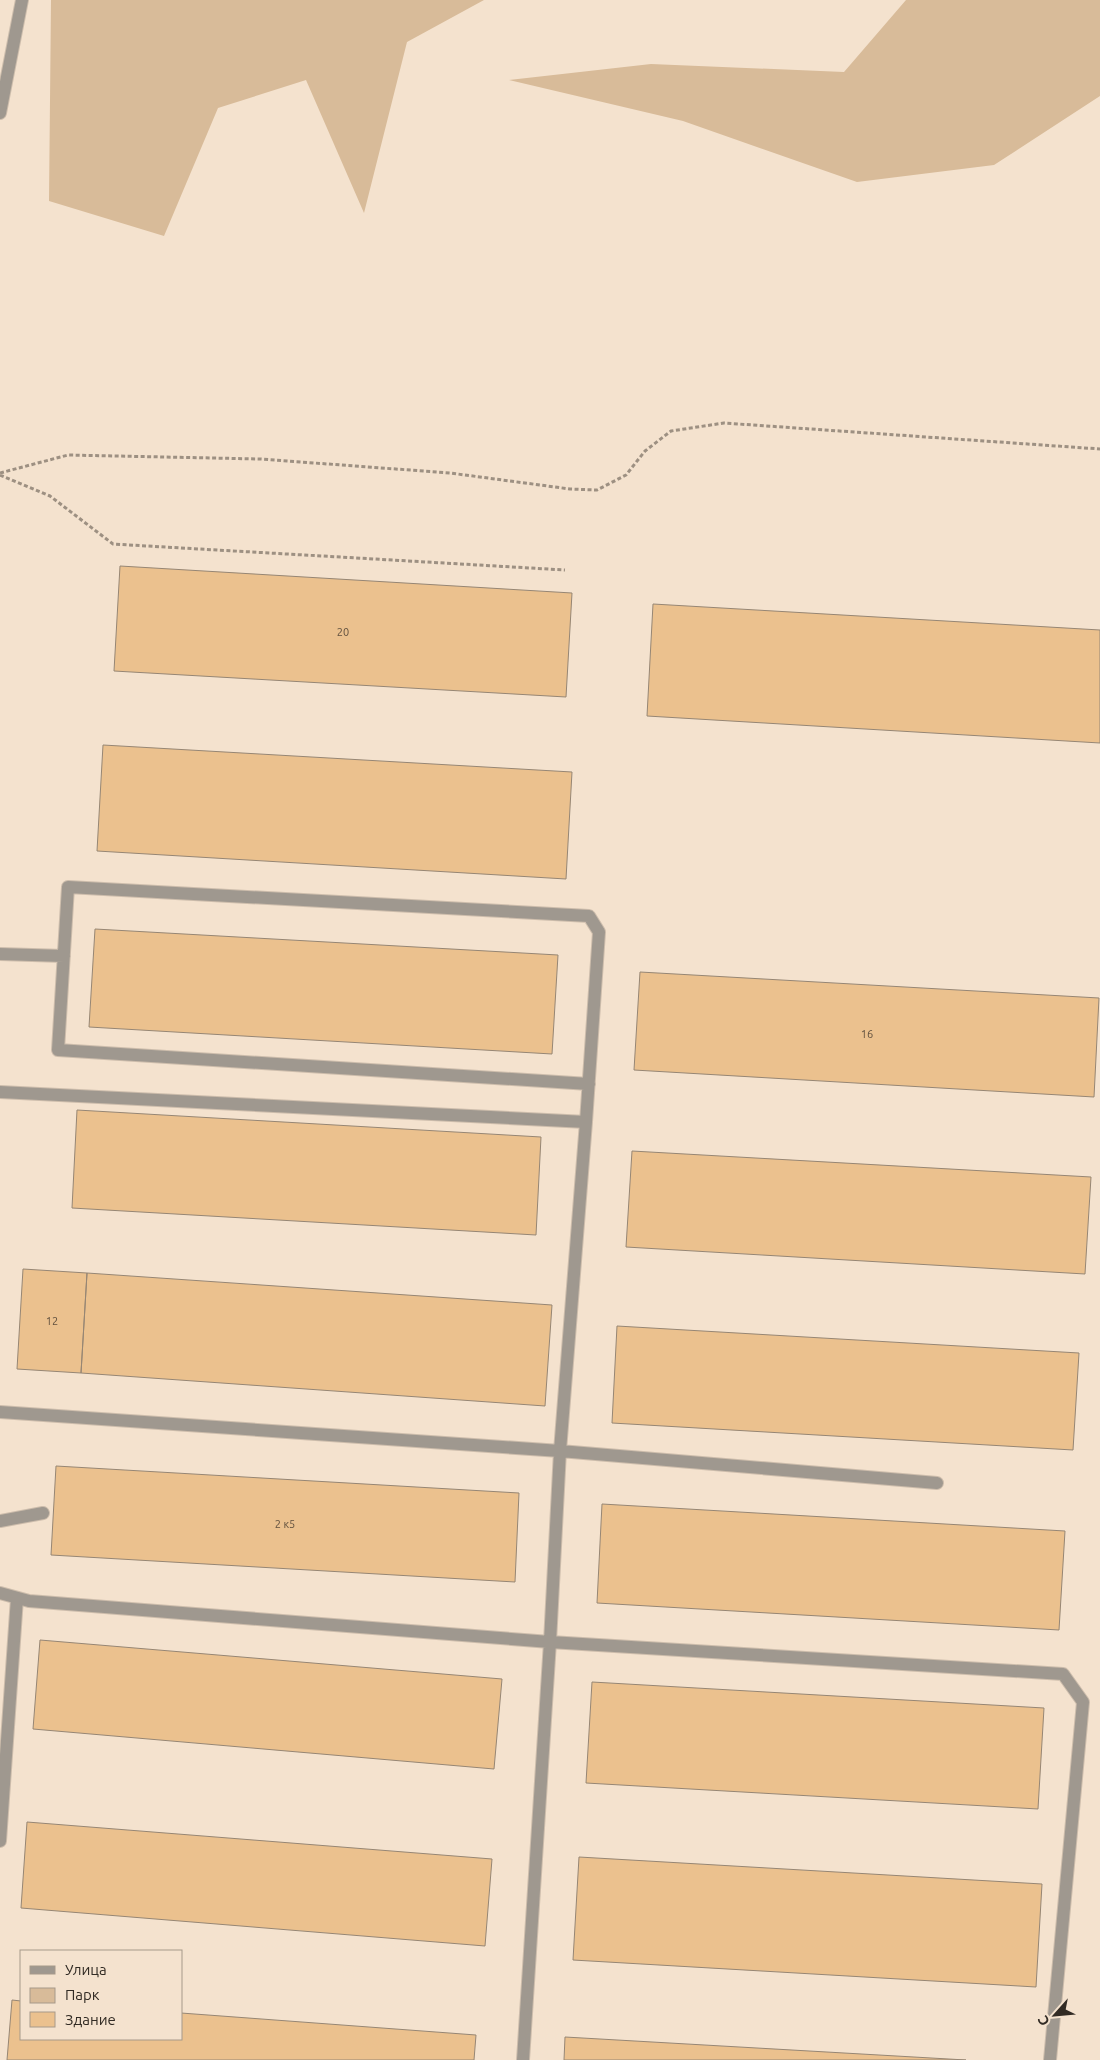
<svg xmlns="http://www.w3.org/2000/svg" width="1100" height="2060" font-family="Ubuntu,sans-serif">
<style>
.green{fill:#d8bb99}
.building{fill:#ebc18e;stroke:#968674}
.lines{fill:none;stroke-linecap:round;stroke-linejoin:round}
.lane-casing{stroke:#cdbdac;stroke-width:14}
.street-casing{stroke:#cdbdac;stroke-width:14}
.path{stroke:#9d9082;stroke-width:3;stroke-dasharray:4 2.5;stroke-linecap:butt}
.lane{stroke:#9f988f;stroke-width:12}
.street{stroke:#9f988f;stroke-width:12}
.labels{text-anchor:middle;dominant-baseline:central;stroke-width:5;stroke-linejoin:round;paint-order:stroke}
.number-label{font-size:11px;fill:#60503e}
</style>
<rect width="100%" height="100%" fill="#f4e2ce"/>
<!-- green -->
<path class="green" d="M51,0H484L407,42L364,213L306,80L218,108L164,236L49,201Z
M906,0H1100V96L994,165L857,182L683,121L509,80L651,64L844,72Z"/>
<!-- building -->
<path class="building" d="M120,566L572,593L566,697L114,671Z
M653,604L1100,630V743L647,716Z
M103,745L572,772L566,879L97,851Z
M95,929L558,955L552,1054L89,1027Z
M640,972L1099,998L1094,1097L634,1070Z
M77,1110L541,1137L536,1235L72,1208Z
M632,1151L1091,1177L1085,1274L626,1247Z
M23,1269L87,1273L81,1373L17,1369Z
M87,1273L552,1305L545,1406L81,1373Z
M617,1326L1079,1353L1073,1450L612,1423Z
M56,1466L519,1493L515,1582L51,1555Z
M602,1504L1065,1531L1059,1630L597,1603Z
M40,1640L502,1679L494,1769L33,1729Z
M592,1682L1044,1708L1038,1809L586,1783Z
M27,1822L492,1859L485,1946L21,1908Z
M579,1857L1042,1884L1036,1987L573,1960Z
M12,2000L21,2001V2039H181V2013L476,2035L474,2060H7Z
M565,2037L966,2060H564Z"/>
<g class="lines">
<!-- lane casing -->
<g class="lane-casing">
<path id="lane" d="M0,954L64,956
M0,1092L586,1122
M0,1412L560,1451L937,1483
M0,1521L43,1513
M0,1593L29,1601L550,1642L1063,1674L1083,1702L1050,2060
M0,1841L17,1598
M523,2060L550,1642L560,1451L586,1122L599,932L589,916L68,887L58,1050L589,1084"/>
</g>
<!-- street casing -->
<g class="street-casing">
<path id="street" d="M0,113L22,0"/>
</g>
<!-- path -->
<path class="path" d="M0,473L68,455L260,459L450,473L570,489L597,490L626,475L645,451L671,431L724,423L1100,449
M0,475L50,496L113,544L565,570"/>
<!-- lane -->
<use href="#lane" class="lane"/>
<!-- street -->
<use href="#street" class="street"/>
</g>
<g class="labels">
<!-- number labels -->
<g class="number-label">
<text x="343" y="632">20</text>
<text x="867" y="1034">16</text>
<text x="52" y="1321">12</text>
<text x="285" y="1524">2 к5</text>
</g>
</g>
<!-- legend -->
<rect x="20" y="1950" width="162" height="90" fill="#f4e2ce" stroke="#a6998a"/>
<rect x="30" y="1966" width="25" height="8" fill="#9f988f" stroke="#a6998a"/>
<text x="65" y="1975" font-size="15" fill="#322b24">Улица</text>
<rect x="30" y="1988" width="25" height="15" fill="#d8bb99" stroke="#a6998a"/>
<text x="65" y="2000" font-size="15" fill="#322b24">Парк</text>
<rect x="30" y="2012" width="25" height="15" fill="#ebc18e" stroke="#a6998a"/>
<text x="65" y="2025" font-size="15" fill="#322b24">Здание</text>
<!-- north arrow -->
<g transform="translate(1055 2015) rotate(243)" stroke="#f4e2ce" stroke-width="4" paint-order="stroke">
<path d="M0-4L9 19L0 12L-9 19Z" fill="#322b24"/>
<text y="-8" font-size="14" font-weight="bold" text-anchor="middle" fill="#322b24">С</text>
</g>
</svg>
